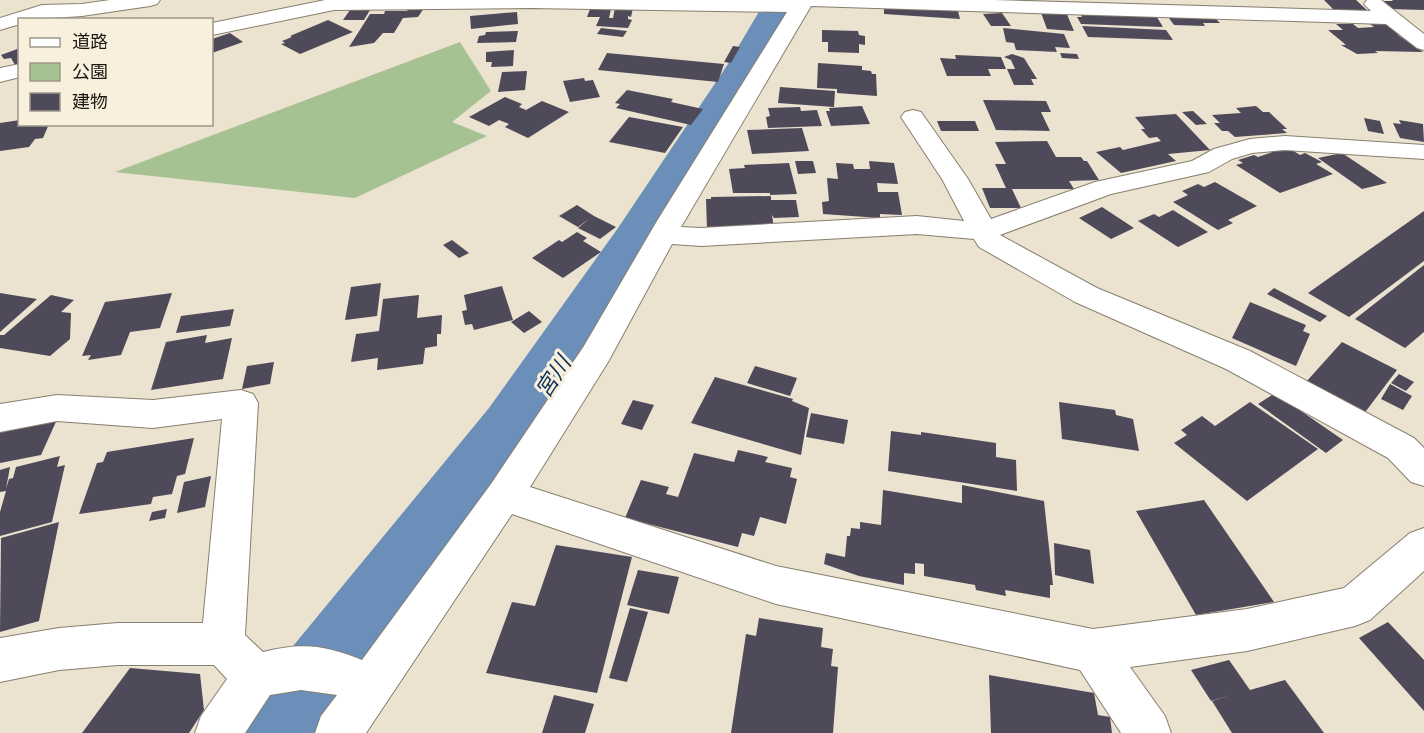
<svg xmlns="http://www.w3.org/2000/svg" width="1424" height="733" font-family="Barlow,'Noto Sans JP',sans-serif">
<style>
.green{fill:#a7c292}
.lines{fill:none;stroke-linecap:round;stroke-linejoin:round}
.river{fill:#6c8fba;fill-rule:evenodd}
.building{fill:#4f4a59}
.minor-casing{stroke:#877f6f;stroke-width:2}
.minor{fill:#fff;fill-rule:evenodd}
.labels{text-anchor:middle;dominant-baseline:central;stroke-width:6;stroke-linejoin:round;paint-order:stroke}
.water-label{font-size:22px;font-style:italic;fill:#0c315b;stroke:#f8efdd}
</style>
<rect width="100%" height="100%" fill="#ebe2d0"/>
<!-- green -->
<path class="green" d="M460,42L491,91L452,122L487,136L355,198L115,172Z"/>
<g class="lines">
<!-- river -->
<path class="river" d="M766,0H808L776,64L545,452L351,733H237L252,696L489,408L618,228L728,64Z"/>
</g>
<!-- building -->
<path class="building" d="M1324,0H1356L1369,12L1335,11Z
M1392,0H1424V10L1389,9L1380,1H1393Z
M884,7L958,11L960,19L884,14Z
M409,8H424L418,17L403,18L394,33H383L374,43L349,47L370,14H384L385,11H407Z
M615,8H633L631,17L628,16V19L632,20L628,28L596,26L600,17H587L590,9H611L609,18H613Z
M350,10H370L364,20H343Z
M1040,10L1066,12L1074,31L1047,29Z
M1079,11L1155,14L1163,27L1081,24L1077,17H1082Z
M517,12L518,24L471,29L470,16Z
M1002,13L1011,26H991L983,14Z
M1166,14L1213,16L1220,23H1203L1205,26L1174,25Z
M328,20L353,32L300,54L281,44L285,43L282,41L292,37L290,36Z
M1336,24H1353L1358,28L1374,27L1370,24H1388L1402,35H1398L1423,52L1375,51L1378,53L1357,54L1341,45H1346L1328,30H1343Z
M1082,26L1166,30L1173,40L1088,37Z
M601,28L627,31L623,37L597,34Z
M1003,28L1064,34L1070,48L1055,47L1057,52L1016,50L1014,43L1006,42Z
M822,30L858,31L859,35L865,36V45L859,44V53L828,52V42H822Z
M518,31L516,42L477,43L479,36L485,35L486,32Z
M230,33L243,42L212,53V39Z
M733,46L740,47L731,63L724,62Z
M20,48V64L15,65L11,58L4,59L1,55Z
M514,50L513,66L491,67L492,62H486V52Z
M607,53L724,64L718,82L598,70Z
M1060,53L1077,54L1079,59L1062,58Z
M1012,54L1024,58L1037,79H1031L1034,85H1014L1007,69H1015L1011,60L1004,57Z
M955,55L1001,57L1006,69H988L991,76H947L940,58L956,59Z
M818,63L862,66V70L871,71L872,74H876L877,96L837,93V89L817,88Z
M527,71L525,90L498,92L502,72Z
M584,78L585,81L593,80L600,97L570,102L563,81Z
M780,87L835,91L834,107L778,103Z
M627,90L673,99L671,102L703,109L691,125L616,108L620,104L615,103Z
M505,97L522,104L519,107L526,110L542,101L569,112L528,138L505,127L509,124L499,120L489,126L469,117Z
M983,100L1046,101L1051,112H1041L1050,131L996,130Z
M862,106L870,124L831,126L826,111H830L829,108Z
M1256,106L1263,112H1269L1287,129H1282L1287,133L1235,137L1228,131H1222L1214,123H1220L1212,115L1241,113L1236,108Z
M800,107L801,111L817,110L822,126L768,128L766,117L770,116L768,108Z
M1193,111L1207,124L1196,125L1182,112Z
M1176,114L1210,150L1168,154L1176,161L1121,173L1096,152L1120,147L1123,150L1161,141L1157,137L1149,138L1141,129H1145L1135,117Z
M629,117L683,127L665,153L609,142Z
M1364,118L1380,121L1384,134L1368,131Z
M20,120V124H49L43,138L35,139L29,147L0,151V123Z
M1399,120L1423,124L1424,142L1400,138L1393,123L1401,124Z
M937,121H975L979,131H941Z
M802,128L809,151L752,154L747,130Z
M1047,141L1056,157H1081L1084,161H1087L1099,180L1069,181L1074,189H1012L1021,208H990L982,188H1006L995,164H1006L995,142Z
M1287,147L1300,155L1305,153L1322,162L1316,164L1333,174L1280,193L1236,165L1243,163L1238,160L1254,155L1258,157Z
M1342,153L1387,183L1362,189L1318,158Z
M795,161H813L816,173L798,174Z
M869,161L894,163L898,184L877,183L878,192H898L902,215L880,214V218L823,214L822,202L829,201L827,178L838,179L836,163L853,164L854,169H870Z
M789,163L797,194L770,195V193H733L729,169L745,168L744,165Z
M1215,182L1257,206L1228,220L1233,223L1218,230L1173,202L1188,195L1182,191L1198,184L1204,187Z
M771,196V200H796L799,217L774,218L772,215L774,228L707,229L706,199H711V197Z
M577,205L594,216L616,227L600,239L578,228L590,218L578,227L559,216Z
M1102,207L1134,228L1111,239L1079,218Z
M1173,210L1208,232L1178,247L1138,221L1154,214L1159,217Z
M1424,211V261L1349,317L1308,293Z
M577,232L587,238L583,241L601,252L563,278L532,258L559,240L562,242Z
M452,240L469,253L459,258L443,245Z
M1424,265V332L1405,348L1355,319Z
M381,283L377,316L345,320L351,287Z
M502,286L513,320L474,330L472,324L465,325L462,311L467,310L464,295Z
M1274,288L1327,316L1320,322L1267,294Z
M0,293L37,299L0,332Z
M172,293L160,328L130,332L121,355L88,360L91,355L82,356L105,302Z
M51,295L74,300L61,312L71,313L70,339L50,356L0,348V335H4Z
M419,295L417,318L442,315L441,334H437V346L425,348L423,364L377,370L378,358L351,362L356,334L379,331L383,299Z
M1250,302L1306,325L1303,331L1310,334L1296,366L1232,338Z
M234,309L230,326L176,333L181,316Z
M529,311L542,322L524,333L511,322Z
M207,335L205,343L232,338L223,379L151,390L166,342Z
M1342,342L1397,370L1363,415L1306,382Z
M274,362L270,384L242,389L247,366Z
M755,366L797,378L790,396L747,383Z
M1399,374L1414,382L1406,391L1391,383Z
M715,377L793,399L792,401L809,408L801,455L691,423Z
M1390,384L1412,396L1403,410L1381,399Z
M1275,393L1343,440L1326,453L1258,404Z
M633,400L654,405L642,430L621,424Z
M1059,402L1115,410L1116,415L1133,419L1139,451L1062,439Z
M1250,402L1318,449L1247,501L1174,443L1187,435L1181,430L1202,416L1215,426Z
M811,413L848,420L844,444L806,437Z
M59,415L41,455L0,463V425Z
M891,431L921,435V432L996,443V457L1016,460L1017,491L888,471Z
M194,438L185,474L177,476L172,494L153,497L151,504L79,514L97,463L103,462L107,452Z
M738,450L768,457L765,462L792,468L790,477L797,479L786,524L760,517L754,536L742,533L738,547L625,518L641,480L669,487L666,494L678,497L694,453L734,462Z
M60,456L57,467L65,465L52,522L0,536V512L6,491L0,492V470L10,467L6,489L9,479L13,478L16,467Z
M211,476L205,507L177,513L184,482Z
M962,485L1044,501L1053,585H1050V598L1005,590L1006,596L976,590L975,585L924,576V564L915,563V574L904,573V585L859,576L824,564L826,553L845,557L847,536H850L851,528L860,529V522L881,525L883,490L962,503Z
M1204,500L1274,602L1196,615L1136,511Z
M167,509L165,518L149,521L152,512Z
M59,522L39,621L0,632L1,538Z
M1054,543L1090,550L1094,584L1055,575Z
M556,545L632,557L597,693L486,673L512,602L535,606Z
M638,570L679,577L669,614L627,605Z
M630,608L648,612L627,682L609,678Z
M759,618L823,628L821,647L833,649L831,666L838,667L833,733H731L746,634L756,636Z
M1388,622L1424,660V711L1359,638Z
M1229,660L1250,690L1285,680L1324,733H1232L1212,701L1230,695L1211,701L1191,670Z
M130,668L200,674L204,710L189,733H82Z
M989,675L1094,693L1098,715L1110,717L1112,733H991Z
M554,695L594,704L585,733H542Z"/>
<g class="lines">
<!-- minor casing -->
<g class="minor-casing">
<path id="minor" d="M110,0H160L157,4L150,6L82,16L20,20V24L0,30V18L42,5L82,4Z
M325,0H994L1371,11L1364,4L1367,0H1381L1424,34V50L1417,48L1386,24L811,6L681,227L701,228L917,216L964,221L942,179L901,117L905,112L913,110L921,112L968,179L991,219L1095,182L1192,161L1214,149L1250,139L1285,136L1424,145V159L1285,150L1252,153L1232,159L1209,172L1111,194L1000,235L1097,288L1250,351L1414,438L1424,448V486L1411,482L1388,458L1226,369L1075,302L979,247L974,239L917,234L701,246L672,244L608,362L530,487L776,566L1093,629L1247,609L1344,588L1410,533L1424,528V571L1370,620L1355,626L1247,651L1130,667L1165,716L1171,733H1121L1080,670L776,604L512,514L366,733H315L321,716L337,695L301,690L270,695L245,733H195L201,716L227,679L214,665H118L59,670L0,682V638L59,628L118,623H203L222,419L153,428L57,421L0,432V404L57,395L153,400L241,390L253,394L258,403L245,635L263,652C302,642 325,645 362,660L491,484L584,346L657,221L787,12L531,8L334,10L212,35V23Z
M20,64V77L0,82V68Z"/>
</g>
<!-- minor -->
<use href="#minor" class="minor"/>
</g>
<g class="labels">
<!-- water labels -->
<g class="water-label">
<text transform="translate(552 376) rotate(-57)">宮川</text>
</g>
</g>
<!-- legend -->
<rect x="18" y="18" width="195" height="108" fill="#f8efdd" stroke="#9f988b" stroke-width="1.5"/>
<rect x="30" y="38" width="30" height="9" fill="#ffffff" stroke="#9f988b" stroke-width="1.5"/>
<text x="72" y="48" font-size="18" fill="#1a1610">道路</text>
<rect x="30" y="63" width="30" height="18" fill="#a7c292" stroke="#9f988b" stroke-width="1.5"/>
<text x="72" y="78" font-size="18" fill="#1a1610">公園</text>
<rect x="30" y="93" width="30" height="18" fill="#4f4a59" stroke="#9f988b" stroke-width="1.5"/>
<text x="72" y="108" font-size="18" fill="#1a1610">建物</text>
</svg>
